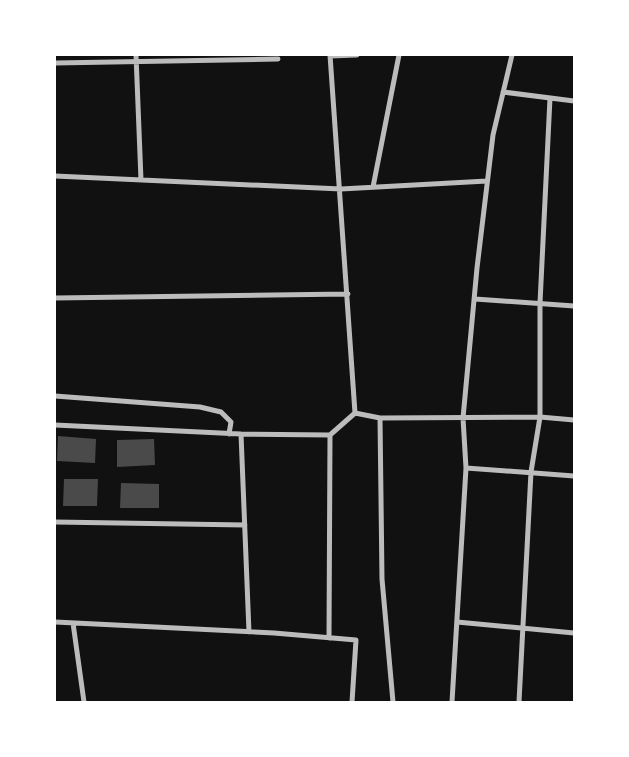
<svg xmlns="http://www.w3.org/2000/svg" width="629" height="757" font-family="'Sofia Sans Condensed',sans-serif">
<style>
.building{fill:#4a4a4a}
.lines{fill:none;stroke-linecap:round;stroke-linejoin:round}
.minor{stroke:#bcbcbc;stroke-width:5}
</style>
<rect width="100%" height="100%" fill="#111"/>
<!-- building -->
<path class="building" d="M58,436L96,439L95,463L57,461Z
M154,439L155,465L117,467V440Z
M64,479H98L97,506H63Z
M121,483L159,484V508H120Z"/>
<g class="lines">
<!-- minor -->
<path class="minor" d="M136,55L141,180
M330,55L355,413L380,418L540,417L574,420
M330,56L357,55
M55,63L278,59
M503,92L574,101
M55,176L341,189L487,181
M373,187L399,55
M55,298L348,294
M475,299L574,306
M55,396L200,407L221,412L231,422L229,434
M380,418L382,579L393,702
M55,425L241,434L330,435L355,413
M241,434L249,632
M466,468L574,476
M55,522L245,525
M55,622L274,633L356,640L352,702
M457,622L574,633
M73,623L84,702
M329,638L330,435
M452,702L466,468L463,418L477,268L493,135L512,55
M519,702L531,472L540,417V303L550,98"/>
</g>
<!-- border -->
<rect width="629" height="757" fill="none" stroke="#ffffff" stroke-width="112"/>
</svg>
